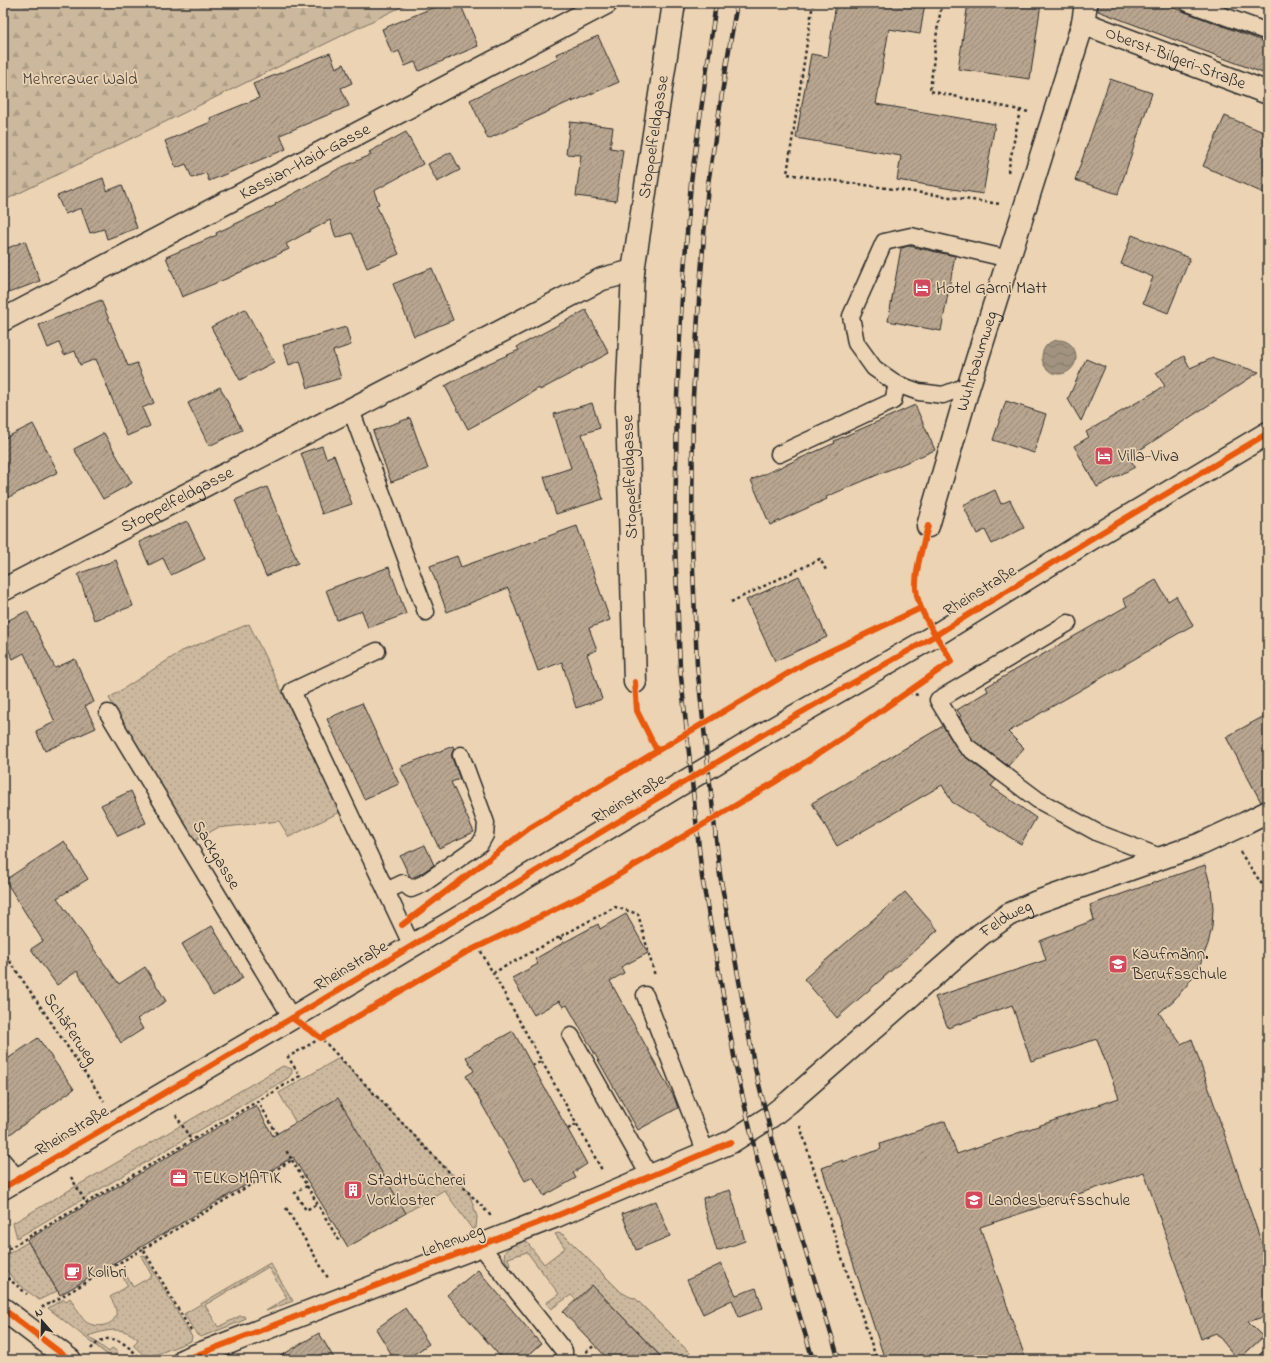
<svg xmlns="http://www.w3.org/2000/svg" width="1271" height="1363" font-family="'Indie Flower',sans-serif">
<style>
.green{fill:url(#green-dots);stroke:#7c7264}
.forest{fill:url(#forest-firs);stroke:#7c7264}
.water{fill:url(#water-waves);stroke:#72695d}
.building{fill:url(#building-hatch);stroke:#2b2b2b}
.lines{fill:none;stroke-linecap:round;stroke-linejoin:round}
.lane-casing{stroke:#2b2b2b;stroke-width:19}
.street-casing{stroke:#2b2b2b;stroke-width:25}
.primary-casing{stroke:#2b2b2b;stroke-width:25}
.path{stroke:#2b2b2b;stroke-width:2.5;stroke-dasharray:3 3;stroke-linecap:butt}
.lane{stroke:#ebd3b3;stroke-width:16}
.street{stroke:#ebd3b3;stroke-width:22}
.primary{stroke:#ebd3b3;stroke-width:22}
.rail-casing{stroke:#2b2b2b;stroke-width:4.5}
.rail{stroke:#ebd3b3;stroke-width:3;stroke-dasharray:9;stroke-linecap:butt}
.cycleway-casing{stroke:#ebd3b3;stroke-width:8}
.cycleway{stroke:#e8590c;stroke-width:6}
.labels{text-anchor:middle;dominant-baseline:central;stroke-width:3.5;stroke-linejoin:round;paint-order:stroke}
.street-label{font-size:17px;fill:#2b2b2b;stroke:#ebd3b3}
.park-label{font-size:17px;fill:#43403c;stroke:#ebd3b3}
.poi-label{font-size:17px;fill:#2b2b2b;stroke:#ebd3b3;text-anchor:start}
</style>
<defs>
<pattern id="green-dots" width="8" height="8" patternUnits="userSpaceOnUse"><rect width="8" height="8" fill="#ccb89d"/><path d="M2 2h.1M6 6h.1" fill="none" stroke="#af9e87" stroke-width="1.8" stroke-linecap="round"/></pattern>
<pattern id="forest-firs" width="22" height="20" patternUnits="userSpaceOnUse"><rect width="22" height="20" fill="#ccb89d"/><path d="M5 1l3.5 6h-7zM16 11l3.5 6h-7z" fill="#af9e87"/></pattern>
<pattern id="water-waves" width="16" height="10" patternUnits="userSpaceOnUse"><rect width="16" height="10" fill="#a1937f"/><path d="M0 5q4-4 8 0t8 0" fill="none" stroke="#837868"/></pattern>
<pattern id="building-hatch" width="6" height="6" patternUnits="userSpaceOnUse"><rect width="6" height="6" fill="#b9a690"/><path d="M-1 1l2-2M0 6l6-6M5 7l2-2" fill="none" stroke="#978776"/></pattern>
</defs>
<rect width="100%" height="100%" fill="#ebd3b3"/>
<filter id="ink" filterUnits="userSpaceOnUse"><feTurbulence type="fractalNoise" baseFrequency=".025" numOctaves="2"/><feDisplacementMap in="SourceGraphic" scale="8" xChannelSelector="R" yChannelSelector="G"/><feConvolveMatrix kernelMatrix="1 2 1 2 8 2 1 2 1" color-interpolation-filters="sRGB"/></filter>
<g filter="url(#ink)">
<!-- green -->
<path class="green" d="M249,624L340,812L289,837L279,821L217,828L193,842L109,698L182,651Z
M339,1058L469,1192L477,1217L476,1228L472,1229L444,1190L406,1213L296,1123L279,1093Z
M283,1066L292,1069V1073L288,1078L17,1238L13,1223Z
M558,1233L564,1235L621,1292L630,1297L635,1298L697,1360H655L660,1355L592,1285L576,1300L571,1295L551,1309L546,1303L559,1294L527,1252L508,1258L510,1265L509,1266C496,1249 513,1245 526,1241L544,1264L565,1248L555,1234Z
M28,1242L57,1291L39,1300C26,1289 3,1276 3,1257Z
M144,1255L192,1337L191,1341L147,1358L133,1345L138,1340C125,1325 105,1330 88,1336L109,1352L112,1348L118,1352L115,1356L119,1360H114L48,1308L64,1299L66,1301L70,1298C75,1305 80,1317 86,1322C95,1328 113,1327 116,1315C117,1308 113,1302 110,1297L128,1286L119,1270L122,1268L133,1287L152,1276L141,1256Z
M270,1263L293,1301L266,1311L287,1298L268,1267L205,1305L218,1327L240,1316H244L245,1318L242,1321L201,1337L197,1335L184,1314Z"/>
<!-- forest -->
<path class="forest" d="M3,3H409L3,201Z"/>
<!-- water -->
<path class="water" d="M1042 357a17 17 0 1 1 34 0a17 17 0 1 1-34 0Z"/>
<!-- building -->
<path class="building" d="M444,3H460L478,46L419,71L415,62L405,66L399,51L392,54L382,29Z
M836,3H925L920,34L889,29L876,104L995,124L983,194L897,180L901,156L796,138L811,54L828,57Z
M968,3H1041L1030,79L958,69Z
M1098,3H1161L1268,43V75L1098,11Z
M598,36L619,82L572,102L573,100L488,139L470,100L558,58L556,54Z
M330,53L336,68L344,64L352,83L341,88L349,106L280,135L286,149L209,181L206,173L192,178L186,164L176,168L165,141L211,122L210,118L259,98L253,84Z
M1110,79L1152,93L1118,194L1075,180Z
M1225,116L1268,134V195L1203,166Z
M570,122L613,127L610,148L623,150L616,201L576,196L581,155L566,154Z
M406,132L423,164L374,191L379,204L376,205L399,254L367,268L352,233L336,238L330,220L286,244L289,249L228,278L182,297L166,257L217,235L216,233L276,205L275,204L340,168L371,155L369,152Z
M451,152L460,170L437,182L428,164Z
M103,178L107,191L122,185L137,228L107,239L104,229L90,233L81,208L65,214L57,196Z
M1132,235L1190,258L1168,313L1143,303L1153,277L1121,264Z
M25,241L40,281L3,295V250Z
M909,246L955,256L941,331L888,321L901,248Z
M432,268L453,320L414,336L393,284Z
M101,300L128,366L137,363L154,403L142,408L150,426L127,436L96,359L80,365L75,351L64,355L59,343L48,348L39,325Z
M245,309L274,362L240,380L211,327Z
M586,310L609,353L540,390L539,388L501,411L468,429L445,386L478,368L519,350L517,347Z
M346,327L351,345L333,351L341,378L308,388L300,361L289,365L283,345Z
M1184,356L1190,368L1213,358L1259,372L1129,457L1135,467L1097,487L1074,446L1089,437L1086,432L1165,386L1156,373Z
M1086,359L1105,367L1081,421L1068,399Z
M220,387L242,430L209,446L188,403Z
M1006,401L1046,414L1034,453L993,440Z
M592,403L600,428L582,434L603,499L556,514L544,477L571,468L554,414Z
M915,405L935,450L826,497L827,499L770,525L751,480L835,443L834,441Z
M410,418L428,469L391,482L373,431Z
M33,424L58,472L3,500V439Z
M104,433L132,483L103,499L74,449Z
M322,446L326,458L334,455L352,504L322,514L301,453Z
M267,487L298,563L266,576L235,500Z
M995,490L1001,504L1010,500L1024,528L992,544L985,530L977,534L963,505Z
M187,521L205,559L171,575L163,558L149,565L139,542Z
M577,526L610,620L589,628L597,650L587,654L602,699L576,708L562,662L538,671L508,588L447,612L430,566L457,556L461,567Z
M116,560L133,606L94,620L78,574Z
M389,567L406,614L368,628L362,611L337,620L326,590Z
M799,576L827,637L775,661L746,600Z
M1156,580L1168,601L1176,596L1193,625L1008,732L1024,748L1008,766L973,740L959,717L961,716L957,710L988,691L986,687L1127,606L1123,599Z
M27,611L55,668L75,659L94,702L85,706L96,728L45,751L36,731L55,722L24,653L13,659L3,639V623Z
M362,703L399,784L364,799L327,719Z
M1268,714V800L1261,802L1226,737Z
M943,726L960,753L996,780L991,786L1036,818L1021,844L952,802L942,785L837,846L812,803Z
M453,746L454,749L452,753V758L460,779L451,782L474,832L439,848L400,767Z
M131,791L146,823L118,836L101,805Z
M64,841L88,879L57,898L119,984L145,967L166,1001L137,1019L143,1029L121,1043L77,971L57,985L31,949L43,941L5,880Z
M425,845L434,865L420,874L412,878L409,875L400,856Z
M1205,865L1211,888L1213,908L1212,927L1208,944L1199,967L1187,985L1174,1000L1159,1013L1181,1044L1192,1039L1268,1262V1315L1248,1322L1263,1337L1238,1360L1216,1333L1201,1339L1144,1172L980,1227L1026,1360H885L822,1168L843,1160V1162L881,1149L880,1144L945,1121L957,1154L1119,1098L1097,1039L1031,1061L1012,1005L948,1028L935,997L1046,960L1040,941L1094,920L1090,905Z
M905,892L938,930L837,1018L804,979Z
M626,914L648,953L621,967L624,973L610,981L674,1097L678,1108L638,1130L567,1005L563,1007L559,1001L534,1015L512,978L538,964L535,959L563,943L598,924L600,929Z
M212,926L243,978L213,996L182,944Z
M513,1031L587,1164L573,1173L576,1178L544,1196L533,1177L525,1181L466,1076L474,1071L466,1057Z
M38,1038L74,1089L3,1139V1062Z
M338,1098L406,1213L348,1247L293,1157L60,1295L27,1240L256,1105L273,1136Z
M730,1190L745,1241L717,1251L704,1207L703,1198Z
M656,1201L670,1236L636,1250L622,1214Z
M721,1264L736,1295L756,1288L763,1308L739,1317L732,1300L703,1314L687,1280Z
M478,1270L541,1344L523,1360H503L447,1295Z
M592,1285L664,1360H609L563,1312Z
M405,1308L429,1344L405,1360H395L376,1329Z
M319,1333L335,1360H274Z"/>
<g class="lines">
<!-- lane casing -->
<g class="lane-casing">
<path id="lane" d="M1188,3L1268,32
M969,385L943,395L919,392L897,384L874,368L856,343L851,316L884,242L911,236L1009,259
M351,410L426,612
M779,454L893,401L897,384
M1068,623L938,700L966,746L1038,800L1098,833L1163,858
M377,651L292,691L412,946
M108,713L292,1018
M386,891L403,883L411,889L423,884L480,844L485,835L486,823L461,755
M645,995L706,1153
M571,1036L650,1177
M3,1161L18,1179
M481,1246L564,1351V1360
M1267,1360L1268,1359"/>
</g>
<!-- street casing -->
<g class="street-casing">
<g id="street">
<path id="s1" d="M1083,23L1268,93"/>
<path id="s2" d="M3,320L606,3"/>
<path id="s3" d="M928,526L969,385L1083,23L1086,3"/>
<path id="s4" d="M3,590L602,279L633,271"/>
<path id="s5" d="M635,682L627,406L633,271L674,3"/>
<path d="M3,1309L70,1360"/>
<path id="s6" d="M184,1360L556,1216L731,1142L770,1117L789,1102L980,935L1008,915L1037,902L1201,844L1246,823L1268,812"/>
</g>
</g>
<!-- primary casing -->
<g class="primary-casing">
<path id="primary" d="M3,1188L292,1018L769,731L936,635L1089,540L1268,433"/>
</g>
<!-- path -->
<path class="path" d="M813,3L787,174L1000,204
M942,3L937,31L930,91L1029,112
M1008,172L1020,110
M731,602L820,559L827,572
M909,693L918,695
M1240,852L1268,893
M560,937L563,943
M478,946L602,1170
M3,951L104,1101
M493,973L615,907L638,914L655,976
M532,1066L542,1061
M176,1115L191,1140
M800,1126L839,1249L877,1360
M568,1129L577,1124
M277,1134L258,1101L300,1076L288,1057L321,1038L491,1216
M292,1160L339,1241
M71,1177L86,1203
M307,1186L295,1193L306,1210L317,1204
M286,1208L328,1278
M3,1252L258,1101
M3,1274L27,1294
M42,1306L43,1307L56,1300L143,1249
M191,1331L143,1249L292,1160L285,1149
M91,1349C110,1327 127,1345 142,1360
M586,1352L595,1345"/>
<!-- lane -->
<use href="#lane" class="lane"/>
<!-- street -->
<use href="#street" class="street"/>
<!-- primary -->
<use href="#primary" class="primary"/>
<!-- rail casing -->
<g class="rail-casing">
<path id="rail" d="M716,3L691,182L682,297L677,396L675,543L680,667L702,877L736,1067L756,1155L787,1274L813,1360
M737,3L728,55L708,184L699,300L693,396L692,545L697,665L720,875L754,1064L775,1150L839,1360"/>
</g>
<!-- rail -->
<use href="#rail" class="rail"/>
<!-- cycleway casing -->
<g class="cycleway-casing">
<path id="cycleway" d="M635,682L637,711L657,751
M402,925L528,829L657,751L807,662L921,608
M292,1018L321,1038L465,953L513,930L588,893L775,782L842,738L952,661C940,641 918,613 916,589C915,568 923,546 928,526
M3,1188L292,1018L769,731L936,635L1089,540L1268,433
M3,1309L70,1360
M184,1360L556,1216L731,1142"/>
</g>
<!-- cycleway -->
<use href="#cycleway" class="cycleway"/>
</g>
</g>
<!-- icons -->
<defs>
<g id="hotel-square" transform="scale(1)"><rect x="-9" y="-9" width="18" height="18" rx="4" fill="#d1495b" stroke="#ebd3b3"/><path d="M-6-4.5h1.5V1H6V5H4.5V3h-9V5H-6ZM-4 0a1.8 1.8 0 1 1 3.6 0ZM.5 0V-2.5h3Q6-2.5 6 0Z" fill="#fff"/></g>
<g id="school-square" transform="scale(1)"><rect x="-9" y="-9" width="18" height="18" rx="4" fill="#d1495b" stroke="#ebd3b3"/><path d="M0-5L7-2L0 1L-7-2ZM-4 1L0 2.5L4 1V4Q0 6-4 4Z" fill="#fff"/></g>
<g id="office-square" transform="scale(1)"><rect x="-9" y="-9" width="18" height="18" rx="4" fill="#d1495b" stroke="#ebd3b3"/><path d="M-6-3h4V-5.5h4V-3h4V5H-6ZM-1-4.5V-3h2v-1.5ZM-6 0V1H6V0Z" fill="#fff"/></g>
<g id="building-square" transform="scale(1)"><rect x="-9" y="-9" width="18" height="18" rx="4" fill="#d1495b" stroke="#ebd3b3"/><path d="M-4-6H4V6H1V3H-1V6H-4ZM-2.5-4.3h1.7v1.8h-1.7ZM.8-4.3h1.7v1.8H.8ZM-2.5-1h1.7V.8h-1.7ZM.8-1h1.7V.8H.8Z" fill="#fff"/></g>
<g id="cafe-square" transform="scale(1)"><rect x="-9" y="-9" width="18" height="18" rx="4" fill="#d1495b" stroke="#ebd3b3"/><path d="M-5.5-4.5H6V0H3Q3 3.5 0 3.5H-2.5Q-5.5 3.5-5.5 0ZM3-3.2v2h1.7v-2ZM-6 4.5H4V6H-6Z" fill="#fff"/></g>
</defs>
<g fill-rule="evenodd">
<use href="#hotel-square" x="922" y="288"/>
<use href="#hotel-square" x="1104" y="456"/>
<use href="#school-square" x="1118" y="964"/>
<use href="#office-square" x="179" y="1178"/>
<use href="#building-square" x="353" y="1190"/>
<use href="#school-square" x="974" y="1200"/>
<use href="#cafe-square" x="73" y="1272"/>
</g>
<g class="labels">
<!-- street labels -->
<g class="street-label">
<text stroke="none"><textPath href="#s1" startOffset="99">Oberst-Bilgeri-Straße</textPath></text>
<text stroke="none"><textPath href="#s5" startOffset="547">Stoppelfeldgasse</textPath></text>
<text stroke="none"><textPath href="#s2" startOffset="341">Kassian-Haid-Gasse</textPath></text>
<text stroke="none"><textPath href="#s3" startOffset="172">Wuhrbaumweg</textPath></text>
<text transform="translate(630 477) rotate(-92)">Stoppelfeldgasse</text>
<text stroke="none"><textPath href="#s4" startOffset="196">Stoppelfeldgasse</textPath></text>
<text transform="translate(980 591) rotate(-32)">Rheinstraße</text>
<text transform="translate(629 799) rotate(-31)">Rheinstraße</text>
<text transform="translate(216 855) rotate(59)">Sackgasse</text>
<text stroke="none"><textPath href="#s6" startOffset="944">Feldweg</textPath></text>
<text transform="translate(351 966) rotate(-31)">Rheinstraße</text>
<text transform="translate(70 1029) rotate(56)">Schäferweg</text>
<text transform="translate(72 1131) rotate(-31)">Rheinstraße</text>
<text transform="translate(453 1241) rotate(-21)">Lehenweg</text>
</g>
<!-- park labels -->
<g class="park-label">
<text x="80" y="79">Mehrerauer Wald</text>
</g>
<!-- poi labels -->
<g class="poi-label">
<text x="936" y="288">Hotel Garni Matt</text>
<text x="1118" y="456">Villa-Viva</text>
<text x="1132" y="954">Kaufmänn.<tspan x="1132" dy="20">Berufsschule</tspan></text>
<text x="193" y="1178">TELKOMATIK</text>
<text x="367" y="1180">Stadtbücherei<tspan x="367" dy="20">Vorkloster</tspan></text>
<text x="988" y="1200">Landesberufsschule</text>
<text x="87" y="1272">Kolibri</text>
</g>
</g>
<!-- margin -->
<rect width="1271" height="1363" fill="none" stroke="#ebd3b3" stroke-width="16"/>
<rect x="8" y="8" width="1255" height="1347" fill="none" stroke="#2b2b2b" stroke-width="1.5" filter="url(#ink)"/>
<!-- north arrow -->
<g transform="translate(42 1321) rotate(340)" stroke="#ebd3b3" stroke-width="3" paint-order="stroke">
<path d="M0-3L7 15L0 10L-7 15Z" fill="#2b2b2b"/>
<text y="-6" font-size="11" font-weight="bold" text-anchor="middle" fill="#2b2b2b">N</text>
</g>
</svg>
